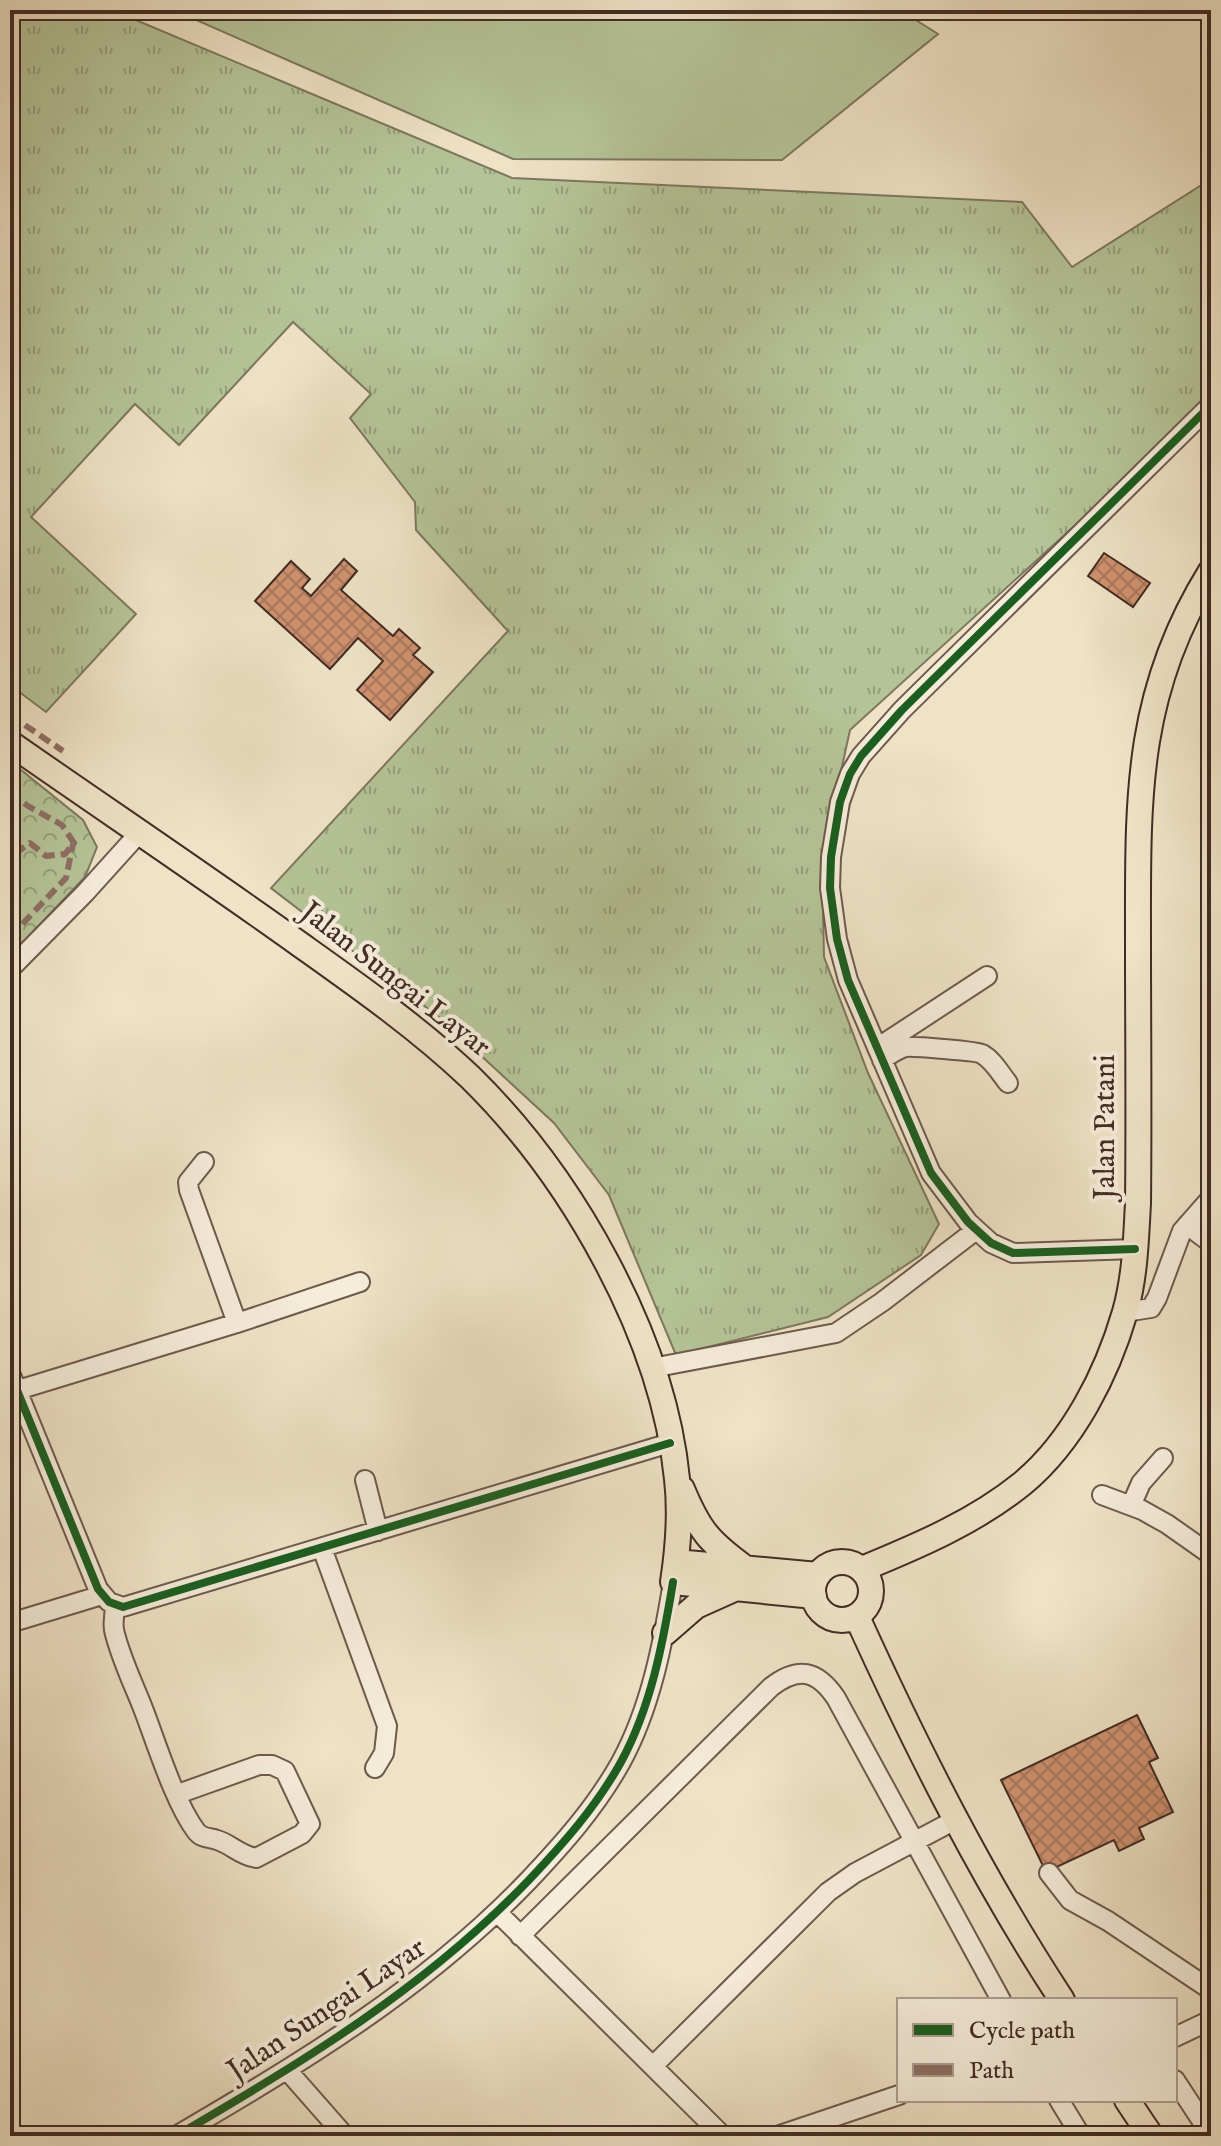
<svg xmlns="http://www.w3.org/2000/svg" width="1221" height="2146" font-family="'IM FELL English',serif">
<style>
.grass{fill:url(#grass-tufts);stroke:#7c785e;stroke-width:2}
.park{fill:url(#park-crowns);stroke:#7c785e;stroke-width:2}
.garden{fill:#b5c498;stroke:#7c785e;stroke-width:2}
.building{fill:url(#building-cross-hatch);stroke:#422c24;stroke-width:2}
.lines{fill:none;stroke-linecap:round;stroke-linejoin:round}
.minor-casing{stroke:#6d5a4c;stroke-width:22}
.major-casing{stroke:#422c24;stroke-width:28}
.minor{stroke:#f5ecda;stroke-width:18}
.major{stroke:#efe2c6;stroke-width:24}
.quiet{stroke:#8d6e63;stroke-width:6;stroke-dasharray:12 6;stroke-linecap:butt}
.cycleway-casing{stroke:#f5ecda;stroke-width:13}
.cycleway{stroke:#1b5e20;stroke-width:8}
.labels{text-anchor:middle;dominant-baseline:central;stroke-width:8;stroke-linejoin:round;paint-order:stroke}
.street-label{font-size:30px;fill:#422c24;stroke:#f5ecda}
</style>
<defs>
<pattern id="grass-tufts" width="24" height="20" patternUnits="userSpaceOnUse" patternTransform="scale(2)"><rect width="24" height="20" fill="#b5c498"/><path d="M3 7l-1-3M5 7V3M7 7l1-3M15 17l-1-3M17 17v-4M19 17l1-3" fill="none" stroke="#959f7c"/></pattern>
<pattern id="park-crowns" width="20" height="18" patternUnits="userSpaceOnUse" patternTransform="scale(2)"><rect width="20" height="18" fill="#b5c498"/><path d="M2 6a3 3 0 1 1 6 0M12 15a3 3 0 1 1 6 0" fill="none" stroke="#959f7c"/></pattern>
<pattern id="building-cross-hatch" width="8" height="8" patternUnits="userSpaceOnUse" patternTransform="scale(2)"><rect width="8" height="8" fill="#cf9270"/><path d="M0 0l8 8M0 8l8-8" fill="none" stroke="#aa775c"/></pattern>
</defs>
<rect width="100%" height="100%" fill="#efe2c6"/>
<filter id="stains"><feTurbulence type="fractalNoise" baseFrequency=".0025" numOctaves="4"/><feColorMatrix values="0 0 0 0 .2 0 0 0 0 .09 0 0 0 0 .02 0 0 0 .5 -.17"/></filter>
<radialGradient id="worn" r=".72"><stop offset=".6" stop-color="#630" stop-opacity="0"/><stop offset="1" stop-color="#630" stop-opacity=".3"/></radialGradient>
<!-- grass -->
<path class="grass" d="M10,10H112L512,178L1022,202L1072,267L1211,179V426L1187,415L1092,510L850,730L822,859L824,957L868,1073L939,1224L921,1255L828,1317L676,1355L609,1195L554,1123L440,1018L271,888L508,631L416,530L415,502L350,418L371,394L293,322L179,445L135,404L31,517L136,614L46,712L10,685Z"/>
<!-- park -->
<path class="park" d="M10,761L83,820L97,847L85,877L10,956Z"/>
<!-- garden -->
<path class="garden" d="M179,10H900L938,34L782,160L513,159L178,12Z"/>
<!-- building -->
<path class="building" d="M1104,553L1150,583L1133,607L1088,576Z
M344,559L357,571L341,590L393,636L399,629L420,648L413,655L433,672L390,720L357,690L383,661L358,638L330,669L255,601L291,561L310,579L302,588L311,596Z
M1137,1715L1158,1758L1149,1762L1173,1812L1139,1828L1144,1839L1119,1851L1114,1840L1046,1872L1001,1780Z"/>
<g class="lines">
<!-- minor casing -->
<g class="minor-casing">
<path id="minor" d="M10,969L85,893L141,831
M877,1048L987,976
M882,1060C889,1055 896,1050 905,1047C911,1046 977,1051 982,1054C993,1060 1000,1073 1008,1083
M204,1162L188,1182L189,1190L237,1323
M1187,1225L1211,1243
M1135,1249L1013,1253L991,1243L968,1222L931,1173L848,980L837,939L830,888L831,857L840,802L850,774L861,756L902,710L1211,405
M1125,1312L1151,1308L1157,1298L1182,1231L1211,1198
M652,1368L836,1333L882,1302L976,1230
M10,1373L98,1589L109,1602L123,1607L670,1443
M18,1390L237,1323L360,1282
M365,1480L378,1531
M1102,1495L1142,1510L1167,1524L1211,1555
M1131,1506L1141,1483L1163,1458
M322,1548L387,1726L384,1753L375,1768
M116,1605C114,1613 113,1622 114,1630C120,1657 134,1685 144,1711C157,1745 175,1803 196,1831C202,1839 209,1837 217,1840C231,1844 239,1855 256,1858L302,1834L310,1824L285,1771L272,1765H259L178,1794
M10,1623L102,1595
M1049,1873L1070,1900L1108,1921L1211,1990
M497,1912L723,2136
M520,1936L771,1687C798,1666 817,1670 836,1698L1001,2000
M1211,1951V1974
M1175,2037L1211,2020
M653,2066L828,1892L855,1873L955,1820
M287,2070L345,2136
M1175,2080L1211,2135
M1059,2100L1081,2136
M176,2136C304,2061 424,1989 528,1881C563,1844 596,1807 621,1762C651,1707 663,1643 673,1582
M777,2136L899,2095"/>
</g>
<!-- major casing -->
<g class="major-casing">
<path id="major" d="M10,743C106,810 203,875 298,943C357,985 417,1027 470,1077C572,1177 663,1336 677,1479C681,1513 678,1549 673,1582L814,1596
M682,1489C699,1530 709,1542 745,1568
M813 1591a29 29 0 1 1 58 0a29 29 0 1 1-58 0Z
M676,1562L818,1575
M862,1569C918,1546 975,1522 1023,1483C1073,1441 1107,1374 1125,1312C1135,1277 1136,1240 1138,1203C1139,1116 1138,1028 1138,941C1138,802 1134,694 1211,571
M857,1617C917,1749 982,1878 1062,2000
M665,1633L696,1606L734,1589
M1127,2100L1151,2136"/>
</g>
<!-- minor -->
<use href="#minor" class="minor"/>
<!-- major -->
<use href="#major" class="major"/>
<!-- quiet -->
<path class="quiet" d="M10,715L63,751
M10,792L28,806L62,825L74,843L65,854L46,856L30,843L10,857
M10,937L66,878L73,844"/>
<!-- cycleway casing -->
<g class="cycleway-casing">
<path id="cycleway" d="M1135,1249L1013,1253L991,1243L968,1222L931,1173L848,980L837,939L830,888L831,857L840,802L850,774L861,756L902,710L1211,405
M10,1373L98,1589L109,1602L123,1607L670,1443
M176,2136C304,2061 424,1989 528,1881C563,1844 596,1807 621,1762C651,1707 663,1643 673,1582"/>
</g>
<!-- cycleway -->
<use href="#cycleway" class="cycleway"/>
</g>
<g class="labels">
<!-- street labels -->
<g class="street-label">
<text transform="translate(395 980) rotate(38)">Jalan Sungai Layar</text>
<text transform="translate(1106 1127) rotate(-90)">Jalan Patani</text>
<text transform="translate(327 2010) rotate(-34)">Jalan Sungai Layar</text>
</g>
</g>
<!-- margin -->
<rect width="1221" height="2146" fill="none" stroke="#efe2c6" stroke-width="40"/>
<rect x="12" y="12" width="1197" height="2122" fill="none" stroke="#422c24" stroke-width="4"/>
<rect x="20" y="20" width="1181" height="2106" fill="none" stroke="#422c24" stroke-width="2"/>
<!-- legend -->
<rect x="897" y="1998" width="280" height="104" fill="#f5ecda" stroke="#ad9f91" stroke-width="2"/>
<rect x="913" y="2024" width="40" height="12" fill="#1b5e20" stroke="#ad9f91" stroke-width="2"/>
<text x="969" y="2038" font-size="24" fill="#422c24">Cycle path</text>
<rect x="913" y="2064" width="40" height="12" fill="#8d6e63" stroke="#ad9f91" stroke-width="2"/>
<text x="969" y="2078" font-size="24" fill="#422c24">Path</text>
<rect width="100%" height="100%" filter="url(#stains)"/>
<rect width="100%" height="100%" fill="url(#worn)"/>
</svg>
